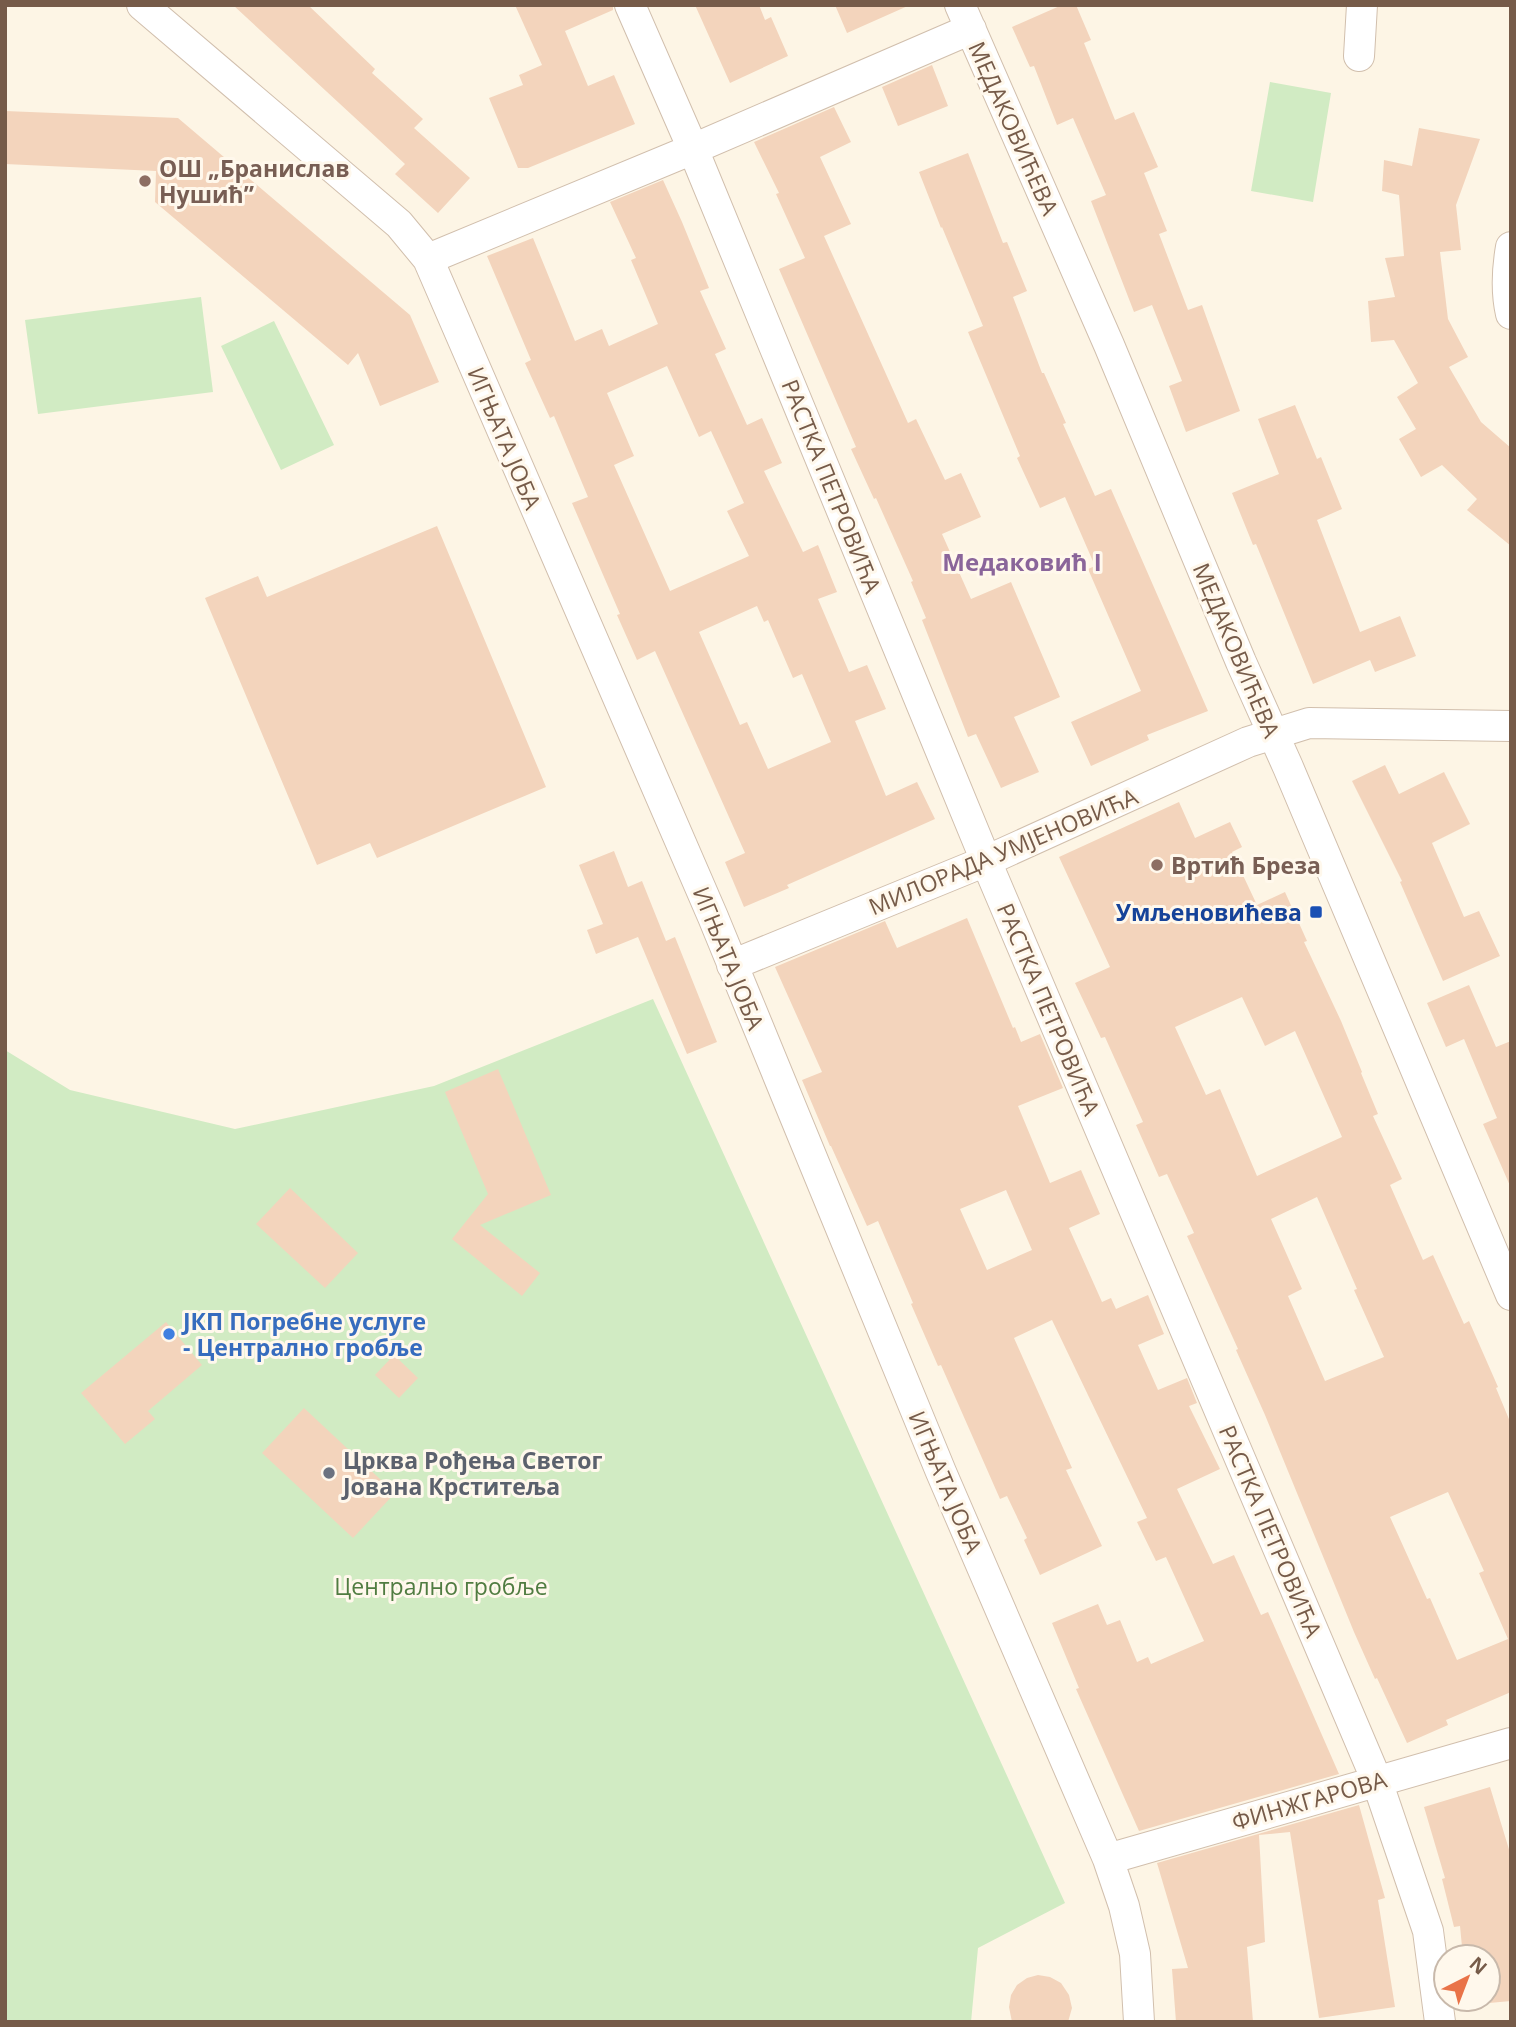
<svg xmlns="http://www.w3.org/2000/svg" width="1516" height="2027" font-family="'Open Sans',sans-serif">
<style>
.green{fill:#d1ebc3}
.building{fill:#f3d4bc;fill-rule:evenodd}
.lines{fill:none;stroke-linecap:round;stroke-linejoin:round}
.street-casing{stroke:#d1bfad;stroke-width:32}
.street{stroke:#fff;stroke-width:30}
.education-dot{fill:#8d6e63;stroke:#fff8ec;stroke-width:2.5}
.transit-dot{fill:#1a4fb4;stroke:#fff8ec;stroke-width:2.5}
.shop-dot{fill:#3f7fe0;stroke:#fff8ec;stroke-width:2.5}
.worship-dot{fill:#6b7280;stroke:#fff8ec;stroke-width:2.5}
.labels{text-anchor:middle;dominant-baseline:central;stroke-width:6;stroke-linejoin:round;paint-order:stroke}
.street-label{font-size:23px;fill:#765b49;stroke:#fff8ec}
.education-label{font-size:23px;font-weight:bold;fill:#785e54;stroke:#fff8ec;text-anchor:start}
.transit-label{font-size:23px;font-weight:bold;fill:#164399;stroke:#fff8ec;text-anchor:end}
.shop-label{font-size:23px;font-weight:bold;fill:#366cbe;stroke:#fff8ec;text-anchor:start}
.worship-label{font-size:23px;font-weight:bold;fill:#5b616d;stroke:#fff8ec;text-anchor:start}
.park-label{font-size:23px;fill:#507c41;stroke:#fff8ec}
.neighbourhood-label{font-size:24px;font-weight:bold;fill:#8a659a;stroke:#fff8ec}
</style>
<rect width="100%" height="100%" fill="#fdf5e5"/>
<!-- green -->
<path class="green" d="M1270,82L1331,93L1313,202L1251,191Z
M201,297L213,392L38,414L25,320Z
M274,321L334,445L281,470L221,346Z
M653,999L1065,1903L978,1948L971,2022H5V1050L70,1090L235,1129L434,1086Z"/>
<!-- building -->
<path class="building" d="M233,5H308L375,69L372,73L423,119L414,128L470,178L438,213L395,174L405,164Z
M515,5H613V10L565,31L588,86L614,75L635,124L528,168H518L489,98L523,85L519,75L542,65Z
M695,5H759L765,20L771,17L788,56L730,83Z
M835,5H910L847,33Z
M1062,5H1076L1091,40L1084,43L1115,120L1134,112L1158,167L1144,173L1167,231L1159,234L1188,310L1202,305L1240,411L1186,432L1169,386L1182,381L1152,305L1134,312L1091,201L1106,195L1073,118L1057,125L1034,66L1030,67L1012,27Z
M932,65L948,106L898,126L882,87Z
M834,107L851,142L820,157L851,224L824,236L908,423L916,419L945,480L961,473L981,517L942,534L971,599L1011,582L1060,697L1014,717L1039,772L1001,788L976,734L968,737L922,620L926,618L911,582L913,581L876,498L874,499L851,449L856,447L779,269L805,258L776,194L779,193L754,142Z
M5,111L178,118L410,315L439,382L380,406L358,353L348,365L155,202L156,171L5,164Z
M1419,128L1480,139L1456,205L1461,250L1440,252L1448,319L1468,357L1449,367L1481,422L1511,448V546L1467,510L1477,499L1442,465L1421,477L1399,439L1416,429L1397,397L1418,383L1394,340L1371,342L1368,301L1395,297L1385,258L1404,256L1399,195L1382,191L1384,160L1412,166Z
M968,153L1003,243L1007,242L1027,291L1013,297L1042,373H1044L1066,423L1063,424L1095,496L1111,489L1208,711L1147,735L1149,740L1091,766L1071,722L1141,691L1088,569L1095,566L1065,497L1040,508L1017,458L1020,456L968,332L983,326L942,227L941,228L919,172Z
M663,180L682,222L709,288L700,291L726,349L715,354L747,425L762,418L782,463L764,471L803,552L818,545L837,592L818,599L849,672L867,665L886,709L855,721L886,796L917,782L935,819L787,885L789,888L744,907L725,862L745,853L655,651L637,660L617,615L620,614L572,503L588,497L554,416L550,418L525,363L531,360L487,256L533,238L575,341L602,329L609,346L658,324L631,260L636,258L610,202ZM667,366L699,437L711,431L744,503L727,511L749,556L670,591L614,465L634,456L607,393ZM757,606L764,622L768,620L793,678L802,674L831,742L768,769L747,722L740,725L699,632Z
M1295,405L1317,459L1321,457L1342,509L1317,520L1360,632L1400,616L1416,656L1375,672L1370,660L1313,684L1256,544L1253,545L1232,493L1279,474L1258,419Z
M437,526L546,787L377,858L370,843L317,865L205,598L258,576L267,597Z
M1385,765L1399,794L1444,772L1470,824L1432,843L1464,917L1479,911L1500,956L1443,981L1400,882L1402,881L1352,781Z
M1179,802L1195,838L1230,822L1242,847L1232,852L1257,905L1285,892L1307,941L1304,942L1341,1021L1362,1072L1361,1073L1378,1114L1373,1116L1402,1179L1390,1185L1423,1260L1433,1255L1464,1324L1469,1321L1498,1387L1496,1388L1511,1424V1692L1446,1720L1448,1725L1407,1743L1377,1678L1375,1679L1354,1632L1265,1415L1236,1350L1238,1349L1187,1236L1194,1233L1167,1174L1159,1177L1136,1125L1143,1122L1105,1037L1101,1038L1075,983L1110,967L1059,857ZM1242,997L1265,1046L1295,1031L1342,1137L1257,1176L1220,1089L1206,1095L1175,1027ZM1317,1197L1357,1289L1354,1290L1384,1357L1325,1381L1288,1296L1302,1289L1271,1219ZM1448,1492L1484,1571L1479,1573L1508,1639L1457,1660L1430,1598L1427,1599L1390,1517Z
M614,851L628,887L642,881L666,941L675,937L717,1042L687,1054L638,937L596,954L587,930L603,924L579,865Z
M967,918L1013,1028L1015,1027L1021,1042L1040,1034L1063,1088L1018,1106L1050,1183L1081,1170L1100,1214L1069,1228L1102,1302L1111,1298L1116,1309L1148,1295L1164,1334L1138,1345L1158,1390L1187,1378L1197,1403L1189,1406L1220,1469L1177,1489L1213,1564L1234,1555L1261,1615L1268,1612L1339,1774L1139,1831L1076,1689L1079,1688L1052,1623L1098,1604L1107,1625L1120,1620L1137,1662L1148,1657L1151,1664L1204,1641L1166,1557L1156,1561L1137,1522L1147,1518L1052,1320L1014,1338L1072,1468L1066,1470L1102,1546L1040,1575L1024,1540L1027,1538L1007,1496L1000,1499L941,1365L938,1366L911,1304L913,1303L878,1221L867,1226L831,1146H830L802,1080L822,1072L775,967L885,921L897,948ZM1006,1190L1032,1250L987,1270L960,1209Z
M1469,985L1496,1047L1511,1041V1188L1483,1124L1497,1118L1464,1039L1446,1047L1427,1003Z
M498,1069L551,1195L480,1225L540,1273L522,1296L452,1239L488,1194L445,1092Z
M290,1188L358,1253L325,1288L256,1224Z
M166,1322L202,1365L148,1411L155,1419L125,1444L81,1393Z
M394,1355L418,1378L399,1398L375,1375Z
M304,1408L395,1493L353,1538L262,1453Z
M1490,1787L1511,1856V2001L1467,2005V1999H1488V1957H1463L1460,1926L1454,1927L1442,1879L1445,1878L1424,1807Z
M1359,1805L1385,1898L1378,1900L1395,2007L1319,2018L1290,1832L1259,1835L1265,1942L1247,1947L1253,2022H1176L1172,1969L1188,1968L1157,1863Z
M1038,1975L1050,1977L1061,1983L1069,1995L1072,2008L1068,2022H1012L1009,2007L1011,1995L1017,1985L1027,1978Z"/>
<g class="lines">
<!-- street casing -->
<g class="street-casing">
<path id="street" d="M142,5L399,224L428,259L713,917L941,1472L1108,1859L1124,1906L1135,1954L1139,2022
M630,5L693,149L986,861L1377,1781L1428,1931L1440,2022
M960,5L1109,345L1241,662L1288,767L1511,1295
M1359,56L1362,5
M1511,247C1507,270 1506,292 1511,314
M428,259L693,149L971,29
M732,965L986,861L1248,742L1309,723L1511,726
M1108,1859L1511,1743"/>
</g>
<!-- street -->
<use href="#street" class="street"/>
</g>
<!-- markers -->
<g class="education-dot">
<circle cx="145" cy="181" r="7"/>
<circle cx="1157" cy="865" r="7"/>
</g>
<rect class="transit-dot" x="1309" y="905" width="14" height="14" rx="3.5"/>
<circle class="shop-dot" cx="169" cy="1334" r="7"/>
<circle class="worship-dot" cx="329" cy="1473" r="7"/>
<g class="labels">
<!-- street labels -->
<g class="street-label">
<text transform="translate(1014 128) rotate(66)">МЕДАКОВИЋЕВА</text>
<text transform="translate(505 438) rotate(67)">ИГЊАТА ЈОБА</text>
<text transform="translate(832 486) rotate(68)">РАСТКА ПЕТРОВИЋА</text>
<text transform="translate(1237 650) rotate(67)">МЕДАКОВИЋЕВА</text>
<text transform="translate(1003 851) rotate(-23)">МИЛОРАДА УМЈЕНОВИЋА</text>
<text transform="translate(729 958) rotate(68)">ИГЊАТА ЈОБА</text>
<text transform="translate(1049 1009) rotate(67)">РАСТКА ПЕТРОВИЋА</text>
<text transform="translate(946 1482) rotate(67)">ИГЊАТА ЈОБА</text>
<text transform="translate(1271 1531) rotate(67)">РАСТКА ПЕТРОВИЋА</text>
<text transform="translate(1309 1800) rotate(-16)">ФИНЖГАРОВА</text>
</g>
<!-- education labels -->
<g class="education-label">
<text x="159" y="168">ОШ „Бранислав<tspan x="159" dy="26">Нушић”</tspan></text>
<text x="1171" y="865">Вртић Бреза</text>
</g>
<!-- transit labels -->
<g class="transit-label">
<text x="1302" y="912">Умљеновићева</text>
</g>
<!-- shop labels -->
<g class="shop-label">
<text x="183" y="1321">ЈКП Погребне услуге<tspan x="183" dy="26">- Централно гробље</tspan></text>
</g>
<!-- worship labels -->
<g class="worship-label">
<text x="343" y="1460">Црква Рођења Светог<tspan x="343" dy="26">Јована Крститеља</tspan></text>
</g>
<!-- park labels -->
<g class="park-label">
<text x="441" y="1586">Централно гробље</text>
</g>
<!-- neighbourhood labels -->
<g class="neighbourhood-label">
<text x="1022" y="561">Медаковић I</text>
</g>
</g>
<!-- border -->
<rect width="1516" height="2027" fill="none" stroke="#765b49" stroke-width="14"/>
<!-- north arrow -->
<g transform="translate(1467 1978) rotate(42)"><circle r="33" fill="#fff8ec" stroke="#c8b9ab" stroke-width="2"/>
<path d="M0-5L12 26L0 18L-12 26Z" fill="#e97348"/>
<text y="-10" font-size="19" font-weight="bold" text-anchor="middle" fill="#765b49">N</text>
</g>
</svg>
